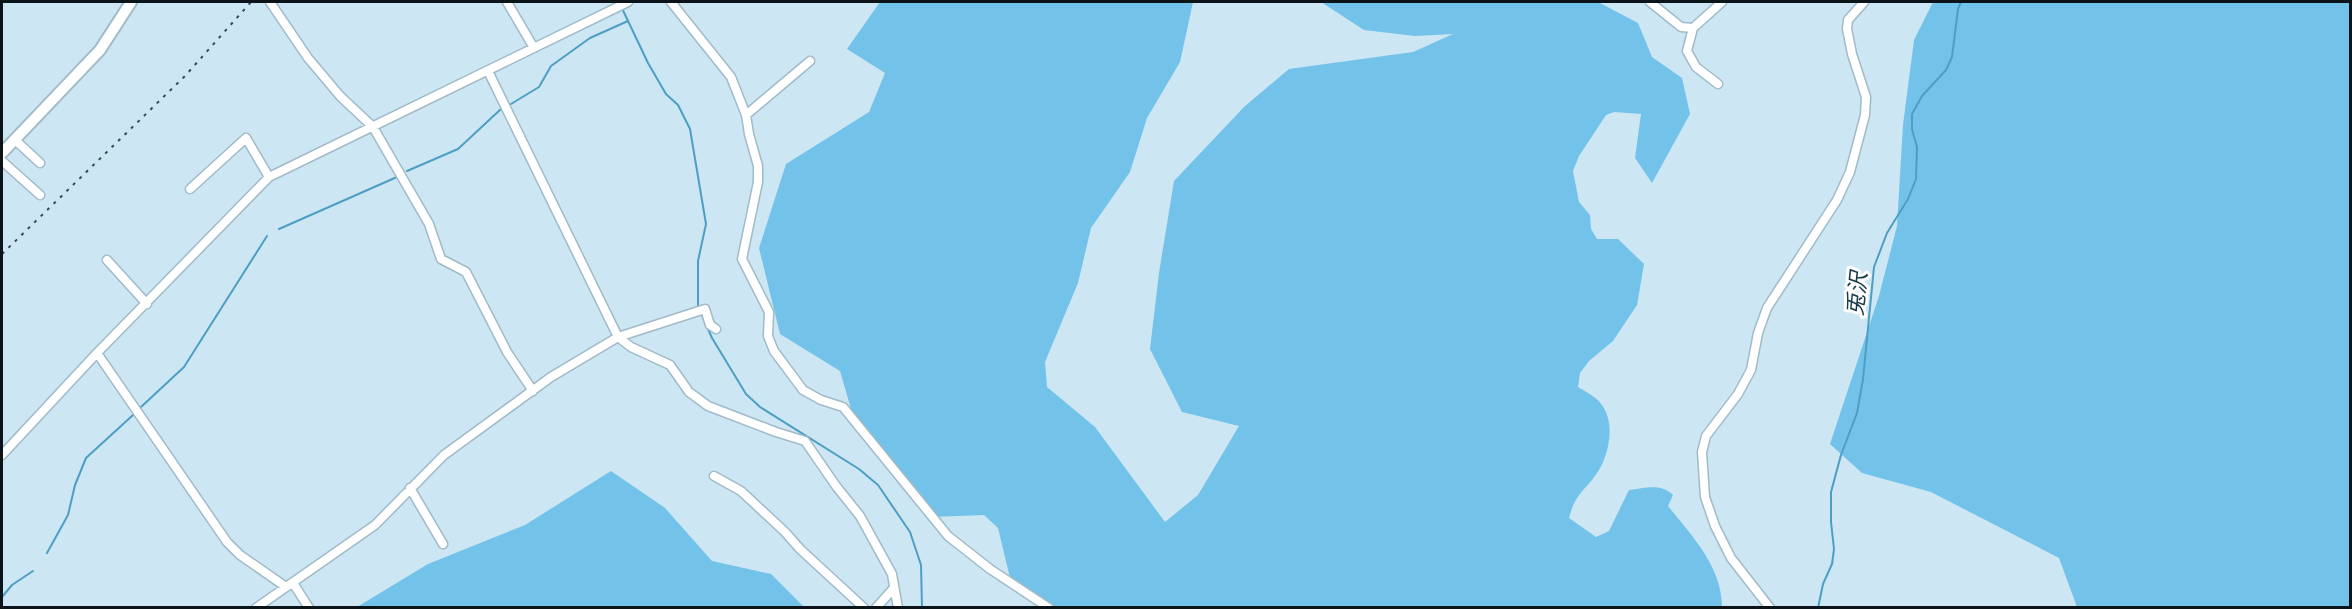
<svg xmlns="http://www.w3.org/2000/svg" width="2352" height="609" font-family="'Zilla Slab','Noto Sans JP',serif">
<style>
.green{fill:#73c2ea}
.lines{fill:none;stroke-linecap:round;stroke-linejoin:round}
.stream{stroke:#4e9ec4;stroke-width:2}
.minor-casing{stroke:#a1bac7;stroke-width:11}
.tertiary-casing{stroke:#a1bac7;stroke-width:14}
.minor{stroke:#fff;stroke-width:8}
.tertiary{stroke:#fff;stroke-width:10}
.rail{stroke:#3b4950;stroke-width:2;stroke-dasharray:3 6;stroke-linecap:butt}
.labels{text-anchor:middle;dominant-baseline:central;stroke-width:6;stroke-linejoin:round;paint-order:stroke}
.water-label{font-size:22px;font-style:italic;fill:#183b4c;stroke:#fff}
</style>
<rect width="100%" height="100%" fill="#cce6f4"/>
<!-- green -->
<path class="green" d="M880,2H1193L1180,62L1147,118L1130,172L1091,228L1078,283L1045,362L1047,387L1095,427L1165,522L1198,495L1239,426L1182,412L1150,349L1159,273L1174,181L1244,107L1289,69L1413,52L1453,34L1415,36L1364,30L1321,2H1598L1638,23L1652,57L1682,78L1690,114L1652,183L1635,158L1641,114L1614,112L1606,115L1579,156L1573,171L1579,202L1590,215L1591,229L1597,239H1618L1644,264L1637,305L1613,341L1589,361L1580,373L1578,387C1583,390 1589,393 1594,397C1617,414 1611,449 1599,470C1586,491 1576,491 1569,518L1596,537L1609,531L1629,490C1645,488 1661,483 1673,495L1668,506C1692,536 1722,567 1722,607H1046L1012,586L998,528L984,515L931,517L851,409L840,371L780,334L759,248L786,164L869,112L885,73L847,49Z
M1933,2H2350V607H2077L2059,558L1931,492L1862,473L1830,444L1879,296L1897,226L1903,125L1914,40Z
M611,471L665,508L712,561L771,574L804,607H357L428,564L525,525Z"/>
<g class="lines">
<!-- stream -->
<path class="stream" d="M619,2L648,63L666,94L678,105L690,129L706,224L698,261V306L712,338L746,394L760,407L859,469L878,485L910,532L921,565L922,608
M511,104L539,87L551,66L590,38L628,21
M407,171L458,149L501,109
M279,229L397,177
M141,407L184,367L267,236
M47,553L68,515L75,485L86,458L133,415
M2,597L12,585L33,571
M1818,608L1823,584L1832,564L1834,549L1831,522V492L1841,455L1857,413L1863,379L1874,267L1887,233L1908,199L1916,179L1917,147L1912,129V114L1922,96L1946,70L1952,57L1958,9L1961,2"/>
<!-- minor casing -->
<g class="minor-casing">
<path id="minor" d="M270,2L308,58L340,96L373,127L429,224L441,259L466,272L507,352L533,391
M507,2L534,48
M671,2L731,77L746,115L749,134L758,166V182L742,259L769,312L768,336L774,351L803,390L821,400L843,407L948,536L990,569L1049,608
M1650,2L1681,27L1693,28
M488,71L618,337L631,347L670,365L689,392L708,406L776,432L805,441L836,486L860,516L892,574L898,608
M1718,84L1696,67L1687,51L1693,28L1722,2
M746,115L810,61
M14,139L40,163
M2,161L40,195
M190,189L246,138L269,177
M107,260L147,304
M97,353L227,542L240,555L286,587
M2,455L97,353L269,177L628,2
M714,476L741,491L785,532L800,549L864,608
M410,488L443,544
M293,583L309,608
M256,608L375,525L444,455L551,377L618,337L705,309L710,325L716,329
M876,608L894,588
M1770,608L1731,558L1715,526L1705,497L1702,452L1706,436L1738,394L1751,370L1758,333L1767,308L1837,200L1850,172L1865,115L1866,97L1852,54L1847,29L1848,20L1864,2"/>
</g>
<!-- tertiary casing -->
<g class="tertiary-casing">
<path id="tertiary" d="M2,153L100,50L131,2"/>
</g>
<!-- minor -->
<use href="#minor" class="minor"/>
<!-- tertiary -->
<use href="#tertiary" class="tertiary"/>
<!-- rail -->
<path class="rail" d="M2,254L185,76L251,2"/>
</g>
<g class="labels">
<!-- water labels -->
<g class="water-label">
<text transform="translate(1857 294) rotate(-84)">兎沢</text>
</g>
</g>
<!-- border -->
<rect width="2352" height="609" fill="none" stroke="#0b1419" stroke-width="6"/>
</svg>
